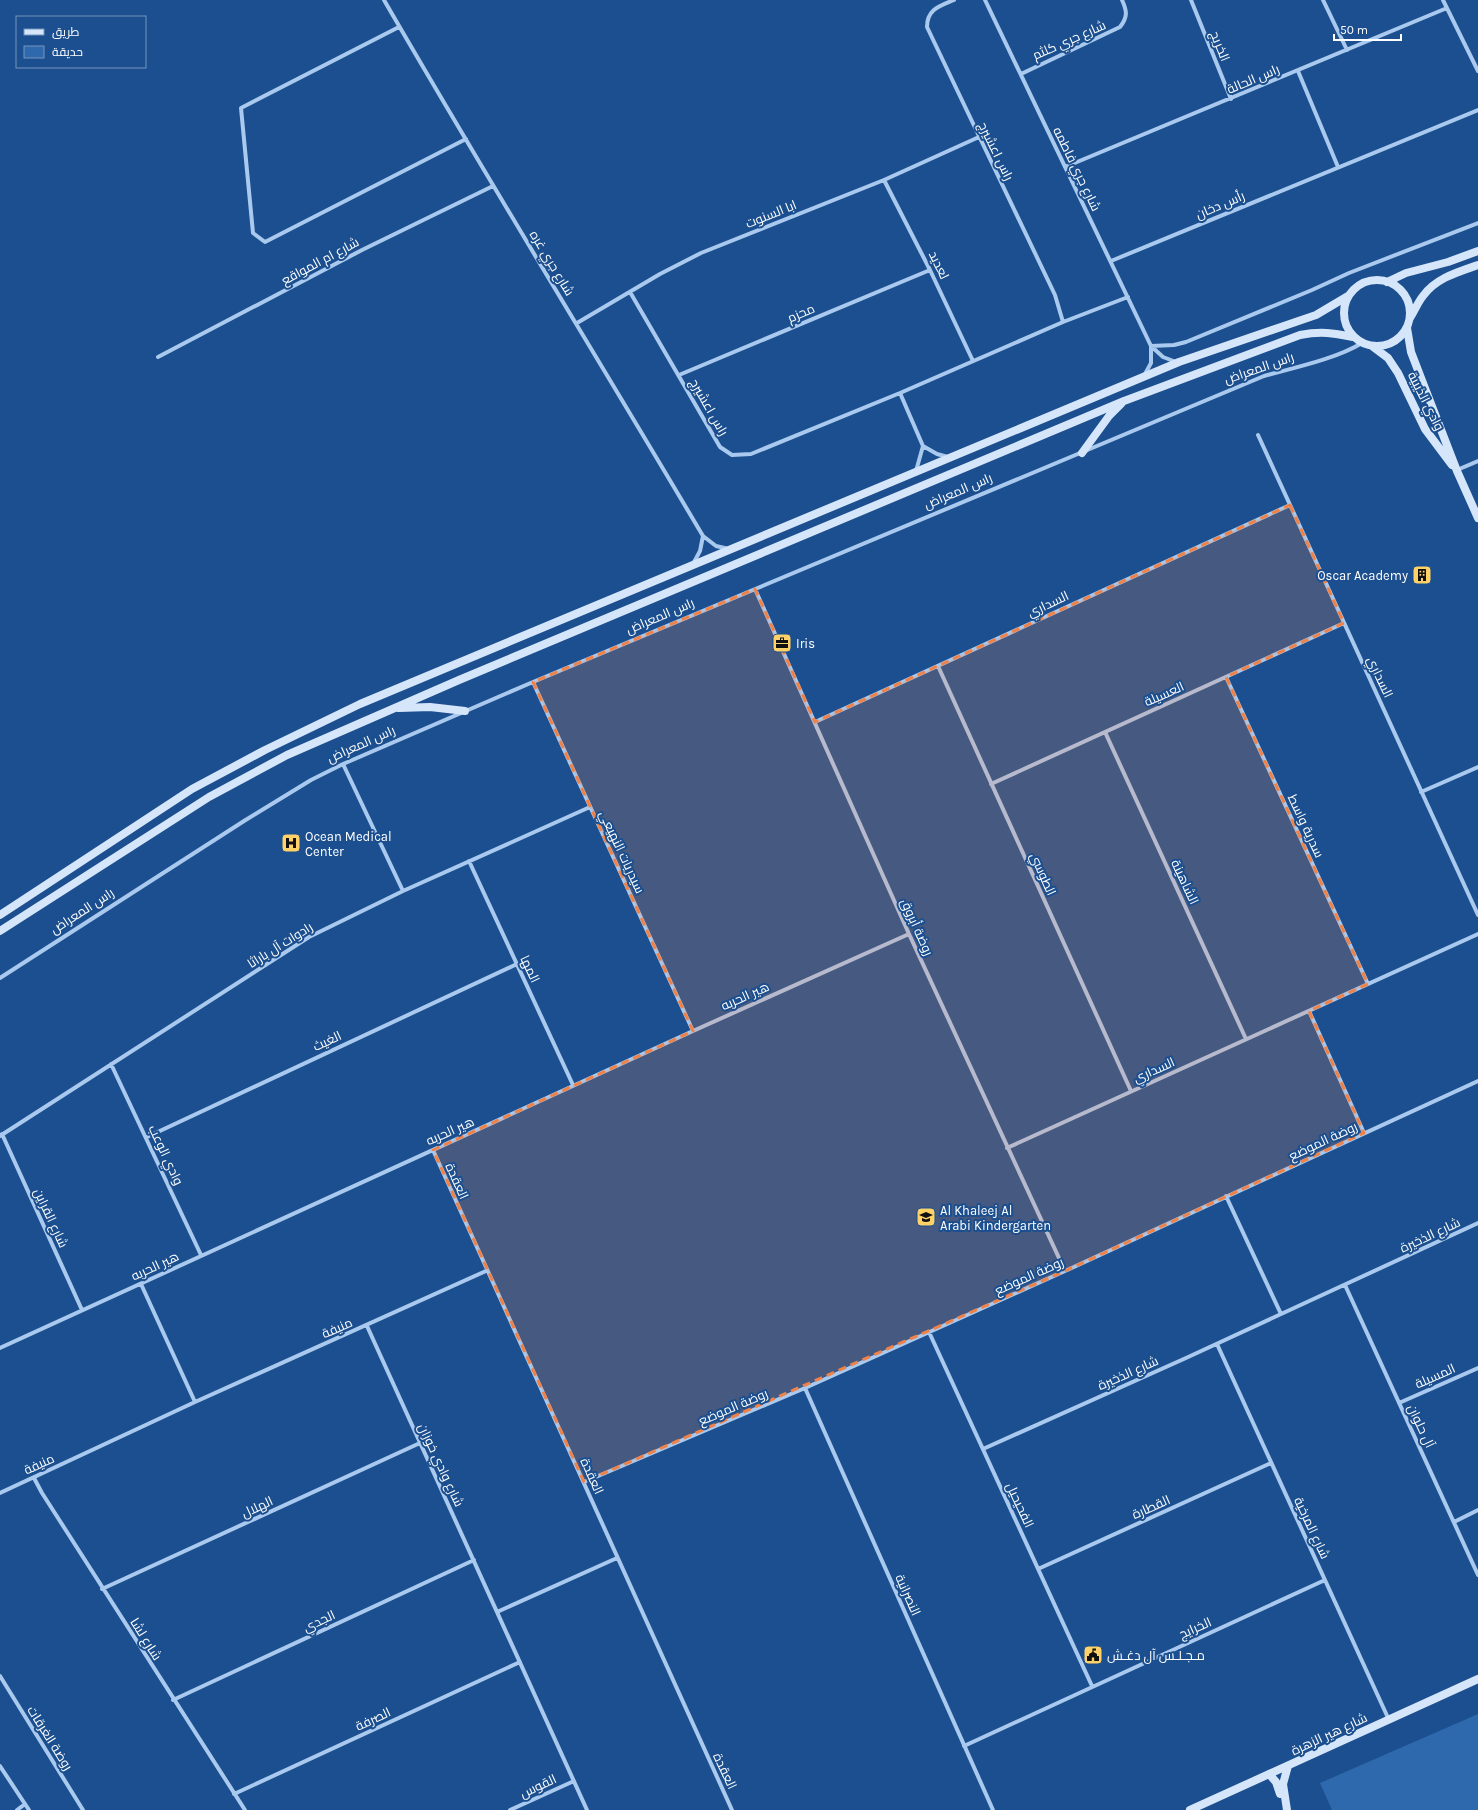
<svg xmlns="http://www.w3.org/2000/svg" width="1478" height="1810" font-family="Karla,Cairo,sans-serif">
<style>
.green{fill:#2e69ad}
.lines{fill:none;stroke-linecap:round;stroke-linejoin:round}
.street{stroke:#a9c9ee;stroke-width:4}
.secondary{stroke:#d6e6fa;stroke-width:8}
.marked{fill:#ee8249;fill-opacity:0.2;stroke:#ee8249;stroke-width:3;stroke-dasharray:8 5;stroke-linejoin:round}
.labels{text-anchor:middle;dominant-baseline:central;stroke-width:4;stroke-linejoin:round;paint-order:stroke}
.street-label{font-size:13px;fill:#fff;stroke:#1b4f8f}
.poi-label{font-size:13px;fill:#fff;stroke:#1b4f8f;text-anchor:start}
</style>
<rect width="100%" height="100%" fill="#1b4f8f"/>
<!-- green -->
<path class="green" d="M1478,1714V1810H1332L1320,1783Z"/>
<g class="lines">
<!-- street -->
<path class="street" d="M384,0C488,180 597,357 703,536L716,546L729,549
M954,0C940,6 927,9 927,27L1055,295L1063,322
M985,0L1151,346L1163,357L1176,362
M1191,0L1231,99
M1323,0L1347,50
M1443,0L1478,71
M399,27L241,108L253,233L265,242L466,139
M1298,71L1338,167
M1021,74L1120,27C1128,17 1127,11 1122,0
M1065,167L1447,8
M884,180L930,270L973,361
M1111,261L1478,110
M630,292L720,447L732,455L751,454L900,393L1063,322L1128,297
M577,323L660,274L701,253L884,180L979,137
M1151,346L1174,345L1186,342L1312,290L1349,273L1478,223
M158,357L362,250L493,186
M1145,374L1151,363V346
M679,375L930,270
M900,393L923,446L916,471
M1258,435L1478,915
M923,446L937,454L948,457
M1457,470L1478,461
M693,564L700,551L703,536
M755,589L909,934L1065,1271
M938,666L1131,1091
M1226,677L1368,984
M533,682L693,1031
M815,722L1290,505
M1105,732L1246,1039
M343,764L403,891
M991,784L1344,623
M1421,792L1478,767
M469,861L573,1085
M0,978L244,821L311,780L343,764L533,682L1264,376C1293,368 1336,359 1362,343
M1309,1011L1364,1133
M111,1064L201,1255
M2,1134L82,1310
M0,1136L309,937L403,891L590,807
M147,1137L517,964
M1007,1148L1478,934
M433,1150L732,1810
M1226,1196L1281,1314
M141,1284L195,1402
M1345,1285L1478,1575
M367,1326L587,1810
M929,1332L1092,1686
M1217,1344L1389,1720
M0,1348L693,1031L909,934
M805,1388L993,1810
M1399,1403L1478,1368
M983,1449L1186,1358L1478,1223
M34,1478L42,1493L245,1810
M584,1482L805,1388L1065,1271L1478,1081
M0,1493L195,1402L486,1271
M1454,1522L1478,1510
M1038,1569L1271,1463
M102,1589L420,1443
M497,1612L617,1558
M0,1676L83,1810
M173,1700L474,1560
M964,1746L1325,1580
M0,1766L29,1810
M234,1794L520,1662
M17,1810L25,1804
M510,1810L574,1781"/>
<!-- secondary -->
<path class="secondary" d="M1344 313a33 33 0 1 1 66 0a33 33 0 1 1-66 0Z
M1387,282L1406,273L1448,262L1478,251
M1410,318C1415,310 1418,302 1423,296C1436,278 1458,272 1478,265
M1407,328L1411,352L1421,378L1457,471L1478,518
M1372,346L1388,358L1398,373L1425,429L1452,465
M1082,453L1109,416L1121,404
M399,708L430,707L465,711
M0,915L192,789L265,750L360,704L1179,362L1316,315L1348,296
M0,931L209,797L287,755L459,680L1124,401L1300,335C1321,331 1333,333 1353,337
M1269,1774L1276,1782L1280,1794
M1190,1810L1478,1679
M1287,1810L1283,1784L1288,1766"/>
</g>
<!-- marked area -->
<path class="marked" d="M1290,505L1344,623L1226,677L1368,984L1309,1011L1364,1133L1065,1271L584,1482L433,1150L693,1031L533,682L755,589L815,722Z"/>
<!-- icons -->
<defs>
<g id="building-square" transform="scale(1)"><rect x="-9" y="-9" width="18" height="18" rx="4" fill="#ffd166" stroke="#1b4f8f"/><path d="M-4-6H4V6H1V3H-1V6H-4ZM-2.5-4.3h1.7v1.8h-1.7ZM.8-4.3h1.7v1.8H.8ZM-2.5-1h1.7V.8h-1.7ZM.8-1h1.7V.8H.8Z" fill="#111"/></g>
<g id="office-square" transform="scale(1)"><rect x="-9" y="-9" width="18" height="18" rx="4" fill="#ffd166" stroke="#1b4f8f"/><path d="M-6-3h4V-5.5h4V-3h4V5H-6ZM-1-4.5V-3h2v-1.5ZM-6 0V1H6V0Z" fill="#111"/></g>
<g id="hospital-square" transform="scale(1)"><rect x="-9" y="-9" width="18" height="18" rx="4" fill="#ffd166" stroke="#1b4f8f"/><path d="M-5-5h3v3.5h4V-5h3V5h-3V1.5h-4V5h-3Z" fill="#111"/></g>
<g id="school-square" transform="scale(1)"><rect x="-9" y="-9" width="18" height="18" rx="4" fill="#ffd166" stroke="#1b4f8f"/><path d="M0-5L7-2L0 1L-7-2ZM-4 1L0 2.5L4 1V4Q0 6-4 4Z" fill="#111"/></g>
<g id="civic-square" transform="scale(1)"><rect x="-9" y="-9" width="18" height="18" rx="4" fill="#ffd166" stroke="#1b4f8f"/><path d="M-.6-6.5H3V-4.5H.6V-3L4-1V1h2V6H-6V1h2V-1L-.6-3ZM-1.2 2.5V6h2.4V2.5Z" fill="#111"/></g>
</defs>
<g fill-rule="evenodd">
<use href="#building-square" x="1422" y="575"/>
<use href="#office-square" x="782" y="643"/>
<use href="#hospital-square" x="291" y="843"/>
<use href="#school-square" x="926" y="1217"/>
<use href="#civic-square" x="1093" y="1655"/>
</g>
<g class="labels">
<!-- street labels -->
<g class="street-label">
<text transform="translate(1069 40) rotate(-24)">شارع جري كلثم</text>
<text transform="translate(1220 46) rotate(68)">الخريج</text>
<text transform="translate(1253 79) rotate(-23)">راس الحالة</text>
<text transform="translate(996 151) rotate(64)">راس اعشيرج</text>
<text transform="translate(1077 169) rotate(64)">شارع جري فاطمه</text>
<text transform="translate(1220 205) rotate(-23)">رأس دخان</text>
<text transform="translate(771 214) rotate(-22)">ابا السنوت</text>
<text transform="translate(320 261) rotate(-28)">شارع ام المواقع</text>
<text transform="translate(552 263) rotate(59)">شارع جري غره</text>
<text transform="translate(939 265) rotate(64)">لعديد</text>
<text transform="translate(801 313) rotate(-23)">محزم</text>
<text transform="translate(1259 368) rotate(-19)">راس المعراض</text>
<text transform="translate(1426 401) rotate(63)">وادي الذيبية</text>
<text transform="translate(709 407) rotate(60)">راس اعشيرج</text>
<text transform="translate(958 491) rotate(-23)">راس المعراض</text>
<text transform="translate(1048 604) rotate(-25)">السداري</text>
<text transform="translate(660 616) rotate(-23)">راس المعراض</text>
<text transform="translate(1380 677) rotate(65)">السداري</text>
<text transform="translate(1164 694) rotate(-24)">العسيلة</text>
<text transform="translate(361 744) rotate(-24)">راس المعراض</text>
<text transform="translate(1306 826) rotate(65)">سدرية واسط</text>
<text transform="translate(622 852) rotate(65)">سيدريات النهيعي</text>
<text transform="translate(1043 874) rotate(66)">الطوسي</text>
<text transform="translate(1185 882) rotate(65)">الشاهينة</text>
<text transform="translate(82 911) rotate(-33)">راس المعراض</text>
<text transform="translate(917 927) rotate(66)">روضة أبروق</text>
<text transform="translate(280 945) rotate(-32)">رادوات آل باراثا</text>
<text transform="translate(530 969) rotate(65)">المها</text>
<text transform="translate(745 996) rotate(-24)">هير الحربه</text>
<text transform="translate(327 1041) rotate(-25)">الغيث</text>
<text transform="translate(1154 1070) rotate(-24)">السداري</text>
<text transform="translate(450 1131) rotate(-24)">هير الحربه</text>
<text transform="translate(1323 1141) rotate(-25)">روضة الموضع</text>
<text transform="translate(166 1155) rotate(65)">وادي الوعب</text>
<text transform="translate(457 1181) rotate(66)">العقدة</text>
<text transform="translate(51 1218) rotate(65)">شارع القراين</text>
<text transform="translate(1430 1235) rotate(-25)">شارع الذخيرة</text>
<text transform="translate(155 1266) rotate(-25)">هير الحربه</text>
<text transform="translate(1029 1276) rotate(-24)">روضة الموضع</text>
<text transform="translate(337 1328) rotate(-24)">منيفة</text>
<text transform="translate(1128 1373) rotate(-24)">شارع الذخيرة</text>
<text transform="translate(1435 1376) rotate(-24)">المسيلة</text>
<text transform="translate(733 1407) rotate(-23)">روضة الموضع</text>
<text transform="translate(1421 1426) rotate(65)">آل حلوان</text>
<text transform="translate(39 1464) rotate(-25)">منيفة</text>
<text transform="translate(441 1465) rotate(65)">شارع وادي خوزان</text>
<text transform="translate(592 1476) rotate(66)">العقدة</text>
<text transform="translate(1020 1505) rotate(65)">الفحيحيل</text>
<text transform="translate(257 1507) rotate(-25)">الهلال</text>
<text transform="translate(1151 1507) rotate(-24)">القطارة</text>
<text transform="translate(1312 1528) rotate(65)">شارع المرخية</text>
<text transform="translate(908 1595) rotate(66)">النصرانية</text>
<text transform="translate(319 1621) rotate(-25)">الجدي</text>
<text transform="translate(1195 1628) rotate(-24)">الخرايج</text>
<text transform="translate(146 1639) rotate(58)">شارع لشا</text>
<text transform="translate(373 1719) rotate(-25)">الصرفة</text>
<text transform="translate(1329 1734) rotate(-25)">شارع هير الزهرة</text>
<text transform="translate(50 1738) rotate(58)">روضة الغرقات</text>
<text transform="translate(725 1771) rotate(65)">العقدة</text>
<text transform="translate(538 1786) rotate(-25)">القوس</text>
</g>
<!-- poi labels -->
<g class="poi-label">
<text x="1408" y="575" text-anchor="end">Oscar Academy</text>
<text x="796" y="643">Iris</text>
<text x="305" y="836">Ocean Medical<tspan x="305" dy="15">Center</tspan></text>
<text x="940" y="1210">Al Khaleej Al<tspan x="940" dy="15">Arabi Kindergarten</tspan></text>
<text x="1107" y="1655">مـجـلـس آل دغـش</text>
</g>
</g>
<!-- legend -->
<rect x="16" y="16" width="130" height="52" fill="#1b4f8f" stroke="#7695bc"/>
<rect x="24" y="29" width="20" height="6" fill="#d6e6fa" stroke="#7695bc"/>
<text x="52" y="36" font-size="12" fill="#ffffff">طريق</text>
<rect x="24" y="46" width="20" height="12" fill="#2e69ad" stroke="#7695bc"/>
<text x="52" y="56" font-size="12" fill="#ffffff">حديقة</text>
<!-- scale -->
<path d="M1334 34v6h67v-6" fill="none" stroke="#ffffff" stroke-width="2"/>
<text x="1340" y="34" font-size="12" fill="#ffffff" stroke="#1b4f8f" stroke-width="3" paint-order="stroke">50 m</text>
</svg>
